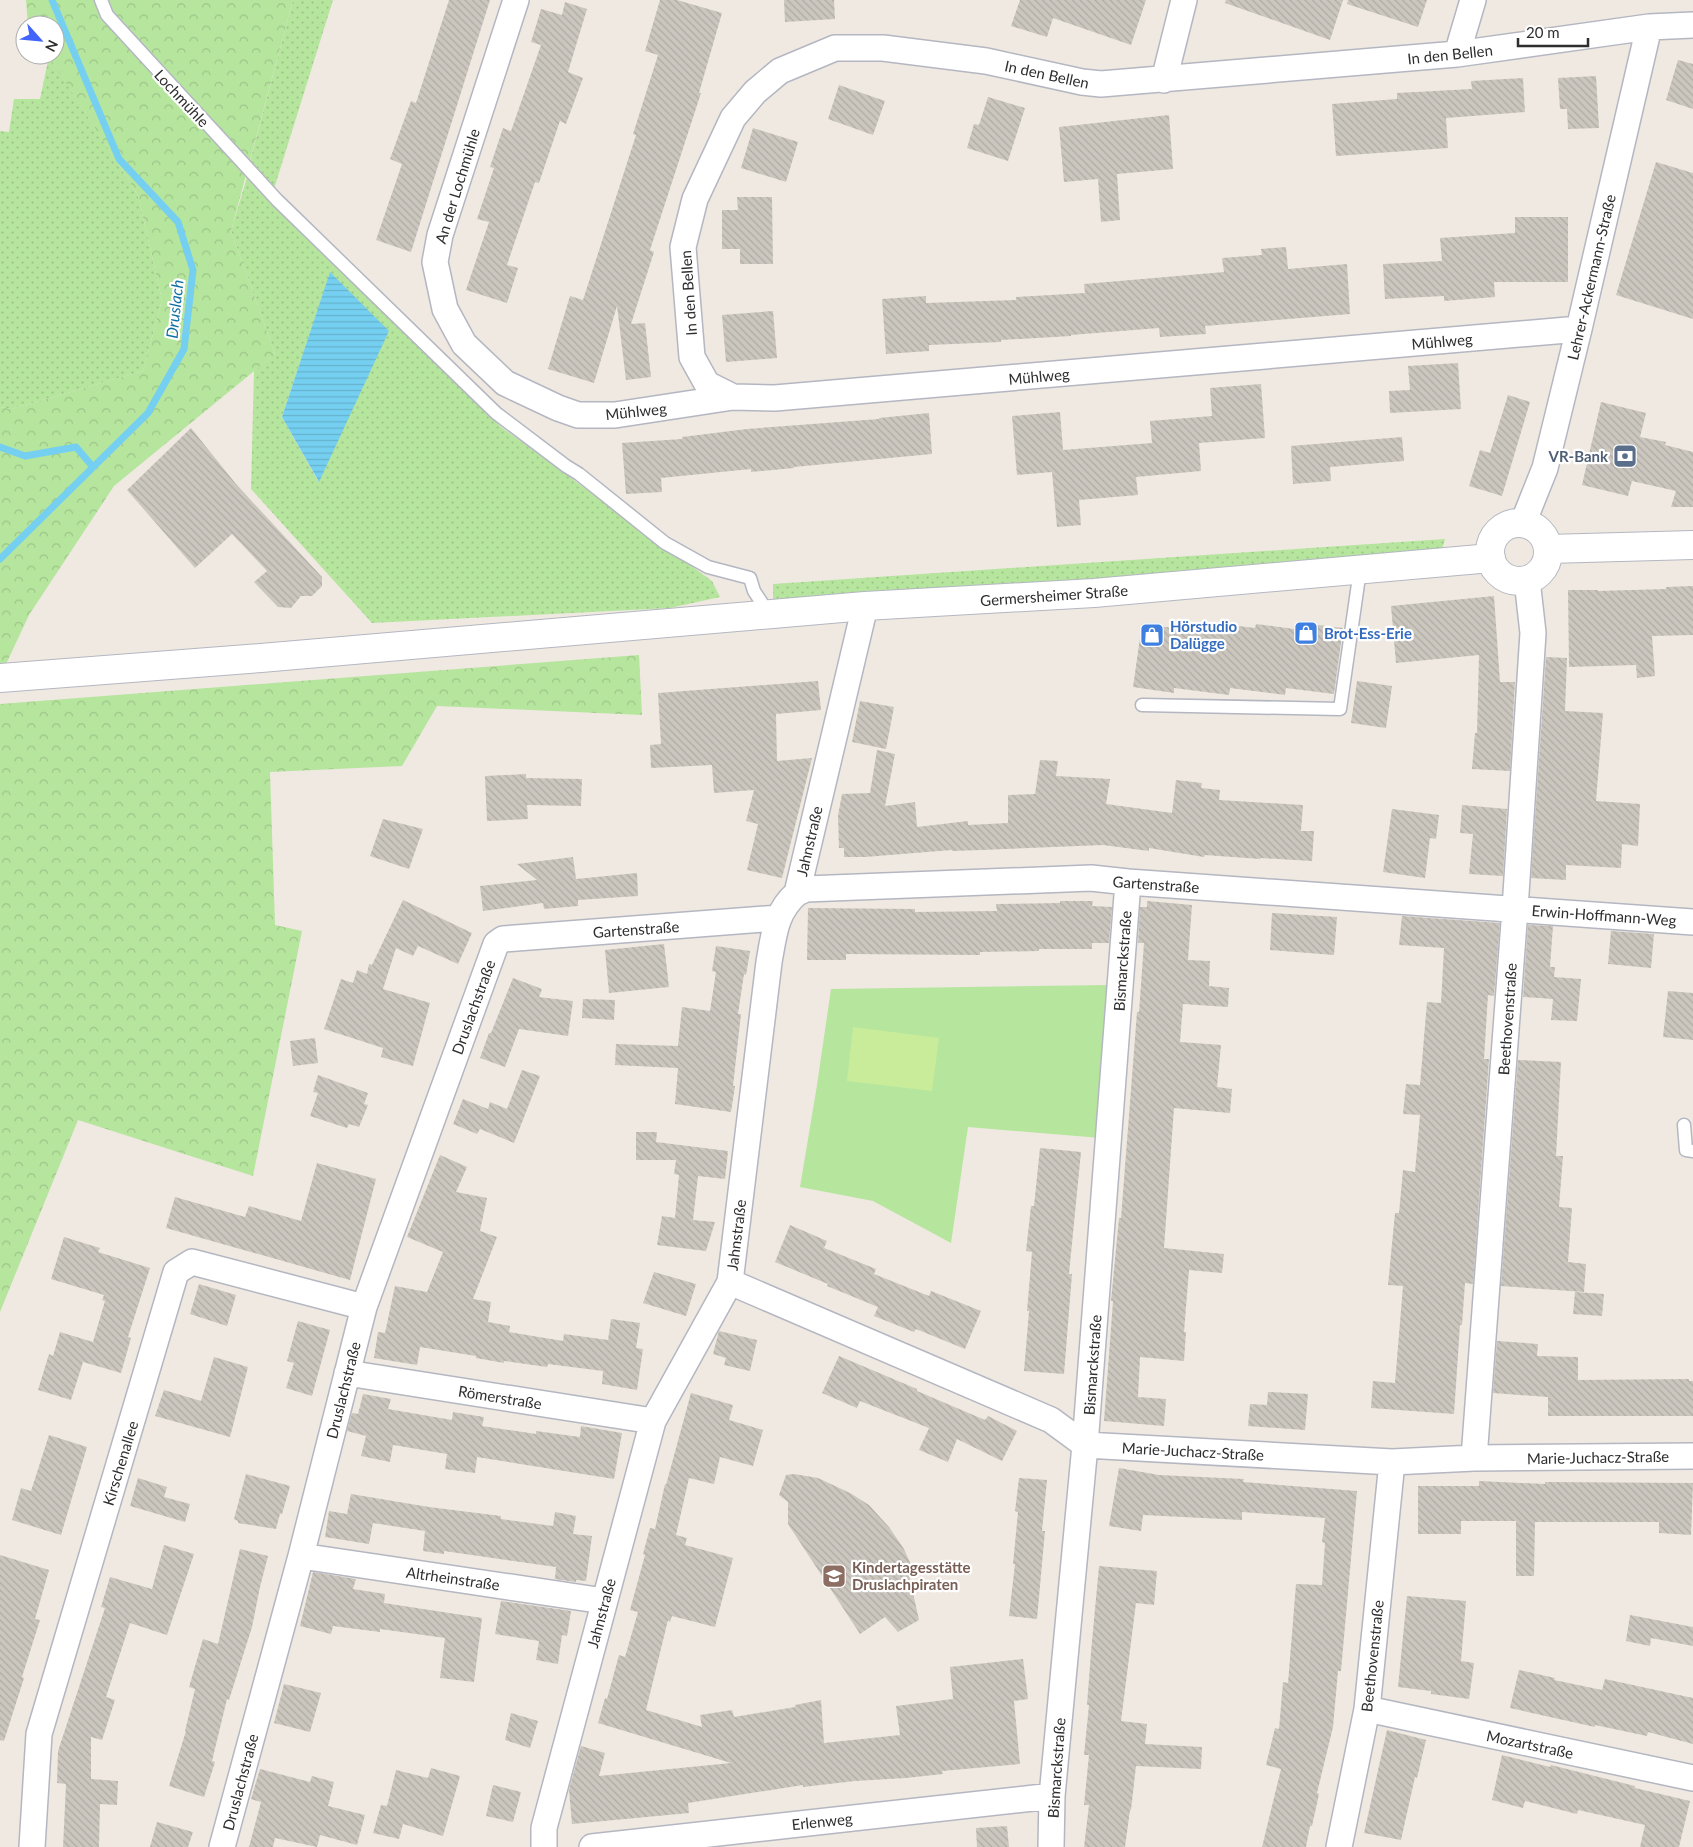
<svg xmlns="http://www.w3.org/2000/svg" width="1693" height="1847" font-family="Lato,sans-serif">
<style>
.grass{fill:url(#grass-dots);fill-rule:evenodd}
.forest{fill:url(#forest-crowns)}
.park{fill:#b6e59e}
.pitch{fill:#c9ec9a}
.water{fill:url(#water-rules)}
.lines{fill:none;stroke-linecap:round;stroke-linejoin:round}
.stream{stroke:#75cff0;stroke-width:7}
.building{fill:url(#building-back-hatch)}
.lane-casing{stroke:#b4b7c1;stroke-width:15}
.street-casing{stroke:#b4b7c1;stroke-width:28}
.secondary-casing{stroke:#b4b7c1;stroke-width:30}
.lane{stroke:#fff;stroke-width:12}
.street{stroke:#fff;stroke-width:25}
.secondary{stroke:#fff;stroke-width:28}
.labels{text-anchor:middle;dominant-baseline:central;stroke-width:4.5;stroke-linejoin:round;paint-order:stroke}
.street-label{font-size:15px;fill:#2e2e2e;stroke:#fff}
.service-label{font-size:15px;font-weight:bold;fill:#4e5e75;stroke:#fff;text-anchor:end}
.shop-label{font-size:15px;font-weight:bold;fill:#366cbe;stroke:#fff;text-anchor:start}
.education-label{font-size:15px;font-weight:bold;fill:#785e54;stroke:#fff;text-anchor:start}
.water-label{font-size:16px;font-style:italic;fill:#0d6fa3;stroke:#fff}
</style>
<defs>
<pattern id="grass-dots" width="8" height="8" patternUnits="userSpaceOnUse" patternTransform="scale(1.25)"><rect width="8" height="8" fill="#b6e59e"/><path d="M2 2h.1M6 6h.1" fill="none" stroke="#9dc588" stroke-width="1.8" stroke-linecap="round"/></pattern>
<pattern id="forest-crowns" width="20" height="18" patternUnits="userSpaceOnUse" patternTransform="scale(1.25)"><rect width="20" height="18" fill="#b6e59e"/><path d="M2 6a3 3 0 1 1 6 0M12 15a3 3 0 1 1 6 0" fill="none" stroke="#9dc588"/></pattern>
<pattern id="water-rules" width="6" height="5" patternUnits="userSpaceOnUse" patternTransform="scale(1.25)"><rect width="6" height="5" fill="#75cff0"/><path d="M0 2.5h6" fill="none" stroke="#66b2ce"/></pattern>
<pattern id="building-back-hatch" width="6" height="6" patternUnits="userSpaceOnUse" patternTransform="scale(1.25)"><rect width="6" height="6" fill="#cbc7bf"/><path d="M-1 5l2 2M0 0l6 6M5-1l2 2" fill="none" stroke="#afaba4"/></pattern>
</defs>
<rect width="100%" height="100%" fill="#efe9e1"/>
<!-- grass -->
<path class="grass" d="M293,0H333L273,192L249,165Z
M49,56L138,195L162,300L143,371L11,409L0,407V131L9,132L14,99H40Z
M247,177L501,427L712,581L720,597L670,608L372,623L251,489L254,371L275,354L231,231ZM330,273L319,481H318L282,417Z
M1445,539L1441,553L773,607V584Z"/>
<!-- forest -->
<path class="forest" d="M26,0H293L231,231L275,354L114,486L29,615L0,677V407L11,409L143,371L162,300L138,195L48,55H55V25H28Z
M639,655L642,715L437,706L402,766L270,772L275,925L302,931L253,1176L78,1120L0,1312V704Z"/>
<!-- park -->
<path class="park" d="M1110,985L1101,1138L968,1127L951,1243L873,1201L800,1187L817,1085L831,989Z"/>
<!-- pitch -->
<path class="pitch" d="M853,1027L939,1038L932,1091L847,1081Z"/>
<!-- water -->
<path class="water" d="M330,272L389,331L319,482L282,417Z"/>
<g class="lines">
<!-- stream -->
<path class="stream" d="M0,447L25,456L76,447L93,467
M0,559L148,413L184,349L193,270L178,222L119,159L52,0"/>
</g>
<!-- building -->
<path class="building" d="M449,0H490L411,252L376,240L402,164L390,159L411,101L416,103Z
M660,0H677L722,13L699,93H701L650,250L654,252L631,324L645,323L651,377L626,380L617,306L594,383L548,369L570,296L583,300L636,135L633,134L658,55L645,51Z
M784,0H834L835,19L785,22Z
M1020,0H1146L1131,45L1053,18L1047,37L1011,26Z
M1226,0H1343L1330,40L1225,3Z
M1348,0H1427L1418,27L1347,4Z
M565,2L587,9L568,72L583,78L566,124L560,121L539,183L535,182L507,265L518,268L507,303L466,290L489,222L477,219L494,168L490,167L503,128L511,131L541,45L531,42L541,9L562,15Z
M1678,60L1693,64V109L1666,100Z
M1596,76L1599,128L1568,129L1567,109H1560L1558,78Z
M1523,78L1525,112L1446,118L1448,148L1336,156L1332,104L1397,99V93L1472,89L1471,81Z
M839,85L885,101L873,135L828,119Z
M988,97L1025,108L1008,161L967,148L974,124L979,125Z
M1169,115L1173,169L1117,174L1120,220L1101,222L1098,179L1064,182L1059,127Z
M753,128L798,142L786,182L741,168Z
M1656,162L1693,173V319L1616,295Z
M737,197H772L773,264H740V249H722V210H738Z
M1515,217H1568V282H1494L1495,297L1444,301V296L1385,299L1383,264L1442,261L1440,238L1515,233Z
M1286,247L1288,269L1347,264L1350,314L1205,326L1206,334L1160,337L1159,328L1071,335V336L1001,340V342L929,345V351L886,354L882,299L926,296V303L1016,300V297L1085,293L1084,284L1224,272L1222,258L1262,255L1261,249Z
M773,311L777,358L726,362L722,315Z
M1458,363L1461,409L1390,413L1389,391L1410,390L1408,366Z
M1261,384L1265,438L1199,443L1201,471L1136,477L1138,495L1079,500L1081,525L1057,527L1052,472L1017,475L1012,416L1060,412L1063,450L1152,443L1150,421L1212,416L1210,388Z
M1508,395L1530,402L1502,496L1469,486L1480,450L1490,453Z
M1601,402L1646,413L1640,437L1666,442L1665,445L1693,452V507H1671L1676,491L1632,481L1628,496L1582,485Z
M929,413L932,454L794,467V468L751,472V469L661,478L662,492L626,494L622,443L682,439V437L747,429L879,419V418Z
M191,428L236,484L322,577V586L312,596H301L291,608L278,607L254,582L267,571L232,534L195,568L127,490Z
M1402,437L1404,461L1330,467L1331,481L1293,484L1291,446Z
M1693,586V635L1652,636L1655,676L1637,678L1636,665L1569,667L1568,590H1598V591L1666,589V587Z
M1494,596L1500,682H1515L1510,771L1472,769L1475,733H1477L1479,655L1396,663L1391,606Z
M1142,624L1182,629L1183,627L1199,629V624L1238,629V626L1255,628L1256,624L1294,629V626L1309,628L1310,624L1343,628L1334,694L1286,688L1285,695L1230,688L1229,695L1174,688V693L1133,687Z
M1546,657L1567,658L1565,711L1603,713L1596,801L1640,804L1638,846L1622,844L1621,868L1566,865V880L1531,878Z
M818,681L821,710L776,714L777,761L812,758L782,878L747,870L758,824L746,821L754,790L714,793L712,765L651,768L650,745L661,744L658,693Z
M1357,681L1392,686L1386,728L1351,723Z
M860,701L894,707L886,749L852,742Z
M877,750L895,754L885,806L915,802L917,827L968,821V825L1008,823V795L1035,794L1040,760L1058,761L1056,776L1110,779L1106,804L1172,813L1176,780L1202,783L1201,788L1220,790L1219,800L1303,805L1301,831H1314L1312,861L1261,858L1260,859L1205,855L1204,857L1149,848V851L1103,845L982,850L952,851V850L865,857H844V848H839L838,816L842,794L870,793Z
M526,774V778L582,779L581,806L527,805L528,819L487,821L485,776Z
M1462,805L1507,809L1503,876L1469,874L1473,834L1460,833Z
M1392,809L1439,815L1436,839L1430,838L1425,878L1383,872Z
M383,819L423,829L409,869L370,856Z
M573,857L576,879L637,873L638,896L578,900V906L544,909L543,903L483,911L480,886L537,880L517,864Z
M403,900L472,933L458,964L418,946L413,956L396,948L383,989L430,1003L413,1066L381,1057L383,1048L324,1029L341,979L353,983L357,970L367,974L369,964L372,965Z
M1060,901H1093L1092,906L1112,907L1109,943H1092V949H1039V951L980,952V955L846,954V960H807L808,908L915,909V912L997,911L996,904L1060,903Z
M1147,901L1192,905L1188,960L1210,961L1209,986L1229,988L1228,1007L1183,1004L1180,1042L1221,1045L1217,1087L1232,1089L1230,1113L1174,1108L1164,1248L1224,1254L1222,1273L1189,1270L1184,1332H1186L1184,1361L1140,1357L1138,1397L1166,1399L1164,1426L1104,1421L1113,1301H1111L1119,1218H1121L1137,1012H1139L1144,943H1138L1140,907H1147Z
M1272,913L1337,917L1334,955L1270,950Z
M1402,916L1500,923L1494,996L1488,995L1484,1059H1489L1473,1284L1465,1283L1462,1325H1460L1454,1414L1371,1408L1373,1381L1395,1383L1403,1286L1388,1285L1395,1213H1399L1403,1170L1415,1172L1420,1115L1403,1114L1406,1084L1420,1085L1427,1002L1441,1003L1444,948L1399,945Z
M1528,925L1553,926L1550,967H1555L1554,977L1581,979L1577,1021L1551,1020L1553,999L1523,997Z
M1611,931L1654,934L1651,968L1608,964Z
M664,944L669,987L609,993L605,950Z
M716,946L750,951L746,975L744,974L738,1014H741L733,1086H735L731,1112L675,1104L678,1068L615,1065L616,1044L678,1046L682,1007L710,1011L716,972L712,971Z
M513,978L542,989L539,997L573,1001L568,1036L519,1029L505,1067L480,1058L489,1033H491Z
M1668,991L1693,993V1040L1663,1037Z
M583,999L615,1000L614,1020L582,1018Z
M315,1038L318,1063L293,1066L290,1041Z
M1518,1060L1561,1062L1556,1156H1563L1559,1207L1572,1208L1568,1262L1586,1264L1584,1292L1501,1286Z
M522,1070L540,1076L514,1143L480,1129L477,1134L453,1124L463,1099L488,1109L490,1102L507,1109Z
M318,1075L368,1093L364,1104L368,1105L359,1127L349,1124L347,1128L310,1116L318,1093L313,1092Z
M636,1132H657L656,1142L728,1151L725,1179L698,1176L693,1220L715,1222L706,1251L657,1245L662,1216L675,1218L679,1175L674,1174L676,1160H636Z
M1040,1148L1081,1152L1069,1274H1072L1064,1374L1024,1371L1029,1311H1027L1032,1252L1026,1251L1031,1206H1034Z
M440,1155L467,1167L456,1192L487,1198L480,1231L497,1237L473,1299L491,1302L488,1322L510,1326L509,1332L563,1341L564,1334L608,1340L611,1319L640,1323L636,1348L643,1349L637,1390L602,1384L603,1371L548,1364L547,1367L504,1361V1363L476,1358V1356L420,1347L417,1365L374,1358L378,1332L385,1333L395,1286L427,1292L443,1252L407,1237Z
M317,1163L376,1179L350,1280L166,1228L175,1197L245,1217L249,1206L301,1221Z
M790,1225L827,1241L824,1248L876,1269L874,1274L929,1296L931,1291L981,1311L965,1349L916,1329L914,1332L874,1316L878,1307L827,1286L828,1284L775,1262Z
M64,1237L100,1248L98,1252L150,1268L128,1337L131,1338L121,1373L83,1362L71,1400L38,1390L49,1354L53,1356L60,1332L93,1342L105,1301L102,1300L104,1295L51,1279Z
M654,1272L696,1284L686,1316L643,1303Z
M199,1284L236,1295L227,1326L190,1314Z
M1575,1292L1604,1294L1602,1316L1573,1314Z
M298,1321L330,1330L312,1396L286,1388L294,1363L287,1361Z
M719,1331L757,1340L750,1371L724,1365L726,1358L713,1354Z
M1497,1341L1538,1344L1537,1356L1578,1357V1380L1689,1379V1381H1693V1416H1548V1397L1493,1393Z
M839,1356L917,1389V1391L985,1420L988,1416L1017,1431L1002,1461L957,1439L948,1462L919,1450L929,1428L860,1401L857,1408L822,1393Z
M214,1357L248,1367L230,1437L155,1416L164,1390L201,1401Z
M1268,1392L1308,1394L1305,1430L1248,1426L1250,1404L1267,1405Z
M691,1393L733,1405L729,1420L763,1430L753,1466L720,1457L714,1484L689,1478L676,1535L687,1538L685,1545L733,1558L715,1627L672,1616L670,1622L668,1620L646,1710L702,1727L700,1715L732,1710L734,1717L795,1707V1705L821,1700L824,1743L900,1735L896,1706L953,1699L950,1667L1023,1659L1028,1699L1014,1701L1020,1764L942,1771L943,1774L906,1778L855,1781L803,1787V1785L688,1803L689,1813L572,1824L569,1790L581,1746L605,1753L599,1776L731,1763L598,1723L605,1698L607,1699L619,1655L625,1657L638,1612L630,1610L645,1555L643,1554L650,1528L655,1529L665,1484L666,1485Z
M363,1394L391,1399L388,1409L452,1420L453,1412L484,1417L482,1426L536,1434V1431L580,1437L581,1426L622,1433L614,1479L477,1457L475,1473L445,1469L447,1454L393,1445L390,1462L361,1456L366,1436L347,1431L352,1413L358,1414Z
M49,1435L87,1447L61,1535L12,1520L21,1488L31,1491Z
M1119,1468L1159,1475L1244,1479L1243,1482L1357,1491L1341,1671H1338L1333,1727L1317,1793L1319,1794L1312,1826H1310L1306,1847H1262L1281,1769L1266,1765L1275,1728L1279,1729L1283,1682L1288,1683L1296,1584L1322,1585L1325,1543L1322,1542L1325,1518L1242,1512V1520L1143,1515L1141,1531L1109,1526Z
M246,1474L290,1486L282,1514H280L276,1529L238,1523V1521L234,1519Z
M794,1474L818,1478L850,1493L869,1505L889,1527L904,1549L914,1572L909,1575L919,1620L898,1632L885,1617L860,1634L788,1524V1502L779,1495L786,1475Z
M138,1478L167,1487L164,1497L190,1504L185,1522L130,1506Z
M1019,1478L1047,1480L1042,1531H1045L1037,1619L1009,1616L1015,1564H1013L1018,1512L1015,1511Z
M1479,1481L1545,1484V1482L1693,1483L1691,1535L1659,1533V1522H1535L1534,1576H1516V1521H1461V1534H1418V1486H1479Z
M351,1494L429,1507L501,1516V1519L553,1526L555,1512L576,1516L573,1534L592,1536L586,1581L576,1580V1582L555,1579L556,1567L444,1551V1554L423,1551L425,1531L373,1523L369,1544L325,1537L329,1511L347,1514Z
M164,1545L194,1554L167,1635L130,1623L106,1697L115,1700L102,1740L91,1737V1779L118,1781L117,1805L100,1804L99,1847H63L66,1784L57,1783L58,1751L105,1608L101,1607L110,1577L152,1589Z
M240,1549L268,1556L260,1587L252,1627L229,1700L227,1699L212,1761L215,1762L204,1797L169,1786L186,1731H185L195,1689L189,1687L203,1639L218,1644Z
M0,1555L49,1570L35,1619L40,1620L22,1677L24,1678L4,1741L0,1740Z
M1099,1566L1157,1571L1154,1605L1136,1603L1121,1721L1147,1724L1145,1744L1202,1747L1201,1769L1136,1766L1131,1810H1130L1125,1847H1084L1089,1805H1084L1089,1755H1084L1089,1705H1087L1091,1652Z
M313,1572L356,1579L353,1589L385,1594L384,1603L482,1618L474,1682L440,1678L445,1638L380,1629V1632L333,1626L331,1634L300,1626Z
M1407,1596L1466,1601L1461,1661L1474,1663L1469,1699L1431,1694V1691L1398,1687Z
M501,1601L571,1611L567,1636L562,1635L558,1664L536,1660L539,1641L495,1634Z
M1630,1615L1693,1627V1646L1651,1638L1650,1646L1626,1641Z
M1519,1670L1555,1678L1554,1680L1602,1690L1605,1679L1693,1698V1744L1648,1732L1647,1736L1595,1725V1727L1510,1708Z
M284,1684L321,1693L310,1732L274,1723Z
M511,1713L538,1721L530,1748L505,1740Z
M1387,1730L1426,1740L1417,1778L1415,1777L1401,1840L1364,1833Z
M1502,1755L1550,1767L1551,1765L1635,1786V1788L1690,1801L1679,1847H1640L1645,1825L1578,1810L1577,1814L1525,1801L1523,1808L1492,1800Z
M431,1768L460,1776L443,1836L403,1824L399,1839L373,1833L381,1805L387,1806L396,1770L428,1778Z
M260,1769L310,1782L312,1776L334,1782L328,1806L365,1815L357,1845L320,1835L317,1847L275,1838L273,1847H249L261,1802L251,1799Z
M493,1785L521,1792L513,1822L486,1816Z
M157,1822L193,1832L188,1847H150Z
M1007,1826L1009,1847H977L976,1828Z"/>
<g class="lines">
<!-- lane casing -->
<g class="lane-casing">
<path id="lane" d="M101,0L107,15L277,200L496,413L566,466L579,474L665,543L708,567L750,578L754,591L769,614
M1142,705L1340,709L1360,570
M1684,1125L1686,1150L1693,1151"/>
</g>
<!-- street casing -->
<g class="street-casing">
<path id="street" d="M516,0L440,235L435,262L445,309L464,344L505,383L558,408L578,415H615L733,397L775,398L1579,329
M1457,54L1473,0
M1164,80L1184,0
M733,397L707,384L692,357L683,247L695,199L733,118L755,92L780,71L835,48H883L986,61L1082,82L1101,84L1457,54L1649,27L1693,25
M1523,523L1545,468L1579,329L1649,27
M797,893L806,889L1091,878L1128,882L1693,922
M730,1282L1051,1420L1085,1445L1392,1462L1474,1458L1693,1456
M347,1373L653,1421
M1474,1458L1515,909L1533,633L1527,580
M301,1556L604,1601
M1367,1709L1693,1778
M32,1847L39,1734L176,1272L192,1262L364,1307
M222,1847L301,1556L364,1307L496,944L503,939L778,918
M544,1847V1828L653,1421L730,1282L769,962C774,935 775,912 797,893L865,606
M592,1847L1052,1796
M1051,1847L1052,1796L1085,1445L1128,882
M1339,1847L1367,1709L1392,1462"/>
</g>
<!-- secondary casing -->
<g class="secondary-casing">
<path id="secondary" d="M1490 552a29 29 0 1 1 58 0a29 29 0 1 1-58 0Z
M1548,549L1693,545
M0,678L261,658L865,606L1094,593L1491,558"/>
</g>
<!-- lane -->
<use href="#lane" class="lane"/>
<!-- street -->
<use href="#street" class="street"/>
<!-- secondary -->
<use href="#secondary" class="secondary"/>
</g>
<!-- icons -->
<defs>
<g id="bank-square" transform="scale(1.25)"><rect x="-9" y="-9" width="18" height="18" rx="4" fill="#5c6f8a" stroke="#fff"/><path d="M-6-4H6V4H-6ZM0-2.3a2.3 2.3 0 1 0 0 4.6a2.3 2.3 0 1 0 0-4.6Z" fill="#fff"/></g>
<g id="shop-square" transform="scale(1.25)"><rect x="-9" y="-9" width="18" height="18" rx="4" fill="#3f7fe0" stroke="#fff"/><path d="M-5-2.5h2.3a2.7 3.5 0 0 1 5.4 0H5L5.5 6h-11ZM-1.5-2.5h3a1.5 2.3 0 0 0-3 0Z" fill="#fff"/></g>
<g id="school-square" transform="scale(1.25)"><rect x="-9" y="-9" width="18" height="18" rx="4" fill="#8d6e63" stroke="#fff"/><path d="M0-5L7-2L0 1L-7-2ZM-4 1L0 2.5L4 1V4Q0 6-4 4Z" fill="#fff"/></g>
</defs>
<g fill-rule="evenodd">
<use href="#bank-square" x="1625" y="456"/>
<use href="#shop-square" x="1306" y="633"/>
<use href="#shop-square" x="1152" y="635"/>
<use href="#school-square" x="834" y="1576"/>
</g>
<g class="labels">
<!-- street labels -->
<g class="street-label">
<text transform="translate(1450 54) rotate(-6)">In den Bellen</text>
<text transform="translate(1047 74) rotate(12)">In den Bellen</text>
<text transform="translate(182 98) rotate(47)">Lochmühle</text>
<text transform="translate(457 186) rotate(-73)">An der Lochmühle</text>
<text transform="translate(1591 277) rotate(-77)">Lehrer-Ackermann-Straße</text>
<text transform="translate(688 293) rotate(-94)">In den Bellen</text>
<text transform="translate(1442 341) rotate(-5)">Mühlweg</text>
<text transform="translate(1039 376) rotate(-5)">Mühlweg</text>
<text transform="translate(636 411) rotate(-6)">Mühlweg</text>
<text transform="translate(1054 595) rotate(-4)">Germersheimer Straße</text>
<text transform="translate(809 841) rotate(-77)">Jahnstraße</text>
<text transform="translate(1156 884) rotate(4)">Gartenstraße</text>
<text transform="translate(1604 915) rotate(4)">Erwin-Hoffmann-Weg</text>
<text transform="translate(636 929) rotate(-4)">Gartenstraße</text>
<text transform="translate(1122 961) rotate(-86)">Bismarckstraße</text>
<text transform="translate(473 1007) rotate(-70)">Druslachstraße</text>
<text transform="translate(1507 1019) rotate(-86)">Beethovenstraße</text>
<text transform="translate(736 1235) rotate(-83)">Jahnstraße</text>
<text transform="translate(1092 1365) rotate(-86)">Bismarckstraße</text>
<text transform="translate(343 1390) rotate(-76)">Druslachstraße</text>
<text transform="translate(500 1397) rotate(9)">Römerstraße</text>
<text transform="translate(1193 1451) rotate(3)">Marie-Juchacz-Straße</text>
<text transform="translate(1598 1457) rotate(-1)">Marie-Juchacz-Straße</text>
<text transform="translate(120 1463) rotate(-73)">Kirschenallee</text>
<text transform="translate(453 1578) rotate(8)">Altrheinstraße</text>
<text transform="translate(601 1613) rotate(-75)">Jahnstraße</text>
<text transform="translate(1372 1656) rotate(-84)">Beethovenstraße</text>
<text transform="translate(1530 1744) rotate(12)">Mozartstraße</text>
<text transform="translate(1056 1768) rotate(-86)">Bismarckstraße</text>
<text transform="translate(240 1782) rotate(-75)">Druslachstraße</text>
<text transform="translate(822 1821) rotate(-6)">Erlenweg</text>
</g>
<!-- service labels -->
<g class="service-label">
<text x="1608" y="456">VR-Bank</text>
</g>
<!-- shop labels -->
<g class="shop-label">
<text x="1170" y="626">Hörstudio<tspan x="1170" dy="17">Dalügge</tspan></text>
<text x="1324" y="633">Brot-Ess-Erie</text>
</g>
<!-- education labels -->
<g class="education-label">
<text x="852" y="1567">Kindertagesstätte<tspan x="852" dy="17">Druslachpiraten</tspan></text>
</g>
<!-- water labels -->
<g class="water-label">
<text transform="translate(174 309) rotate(-84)">Druslach</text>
</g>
</g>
<!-- north arrow -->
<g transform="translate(40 40) rotate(117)"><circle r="24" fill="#ffffff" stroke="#ababab"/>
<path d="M0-4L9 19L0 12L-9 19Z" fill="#4264fb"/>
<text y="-8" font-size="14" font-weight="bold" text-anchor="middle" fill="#2e2e2e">N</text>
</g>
<!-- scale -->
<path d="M1518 38v8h70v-8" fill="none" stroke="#2e2e2e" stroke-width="2.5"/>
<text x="1526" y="38" font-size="15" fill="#2e2e2e" stroke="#ffffff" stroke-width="4" paint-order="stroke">20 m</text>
</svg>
